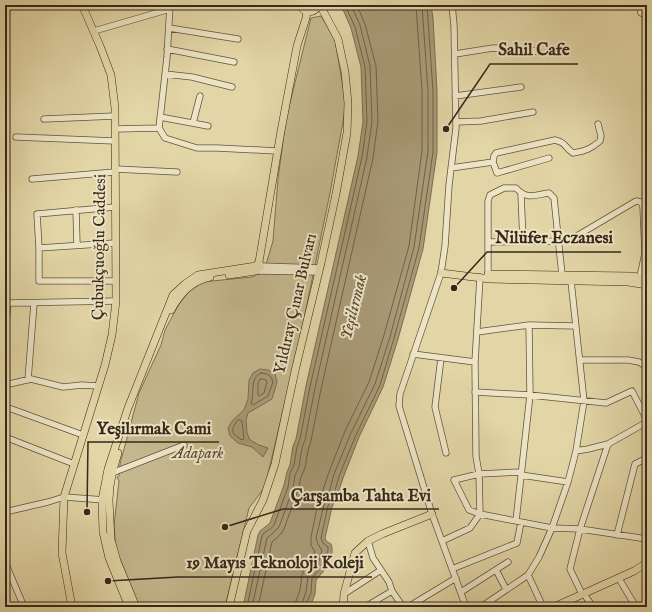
<svg xmlns="http://www.w3.org/2000/svg" width="652" height="612" font-family="'IM FELL English',serif">
<style>
.green{fill:#c5b88e;stroke:#7e7053}
.water{fill:#a89a76;stroke:#7b6c50}
.lines{fill:none;stroke-linecap:round;stroke-linejoin:round}
.shore{stroke:#706147;stroke-width:1}
.minor-casing{stroke:#62533c;stroke-width:7}
.major-casing{stroke:#372818;stroke-width:8}
.minor{stroke:#ece4c5;stroke-width:5.5}
.major{stroke:#e2d5a6;stroke-width:7}
.labels{text-anchor:middle;dominant-baseline:central;stroke-width:4;stroke-linejoin:round;paint-order:stroke}
.street-label{font-size:16px;fill:#372818;stroke:#ece4c5}
.park-label{font-size:16px;font-style:italic;fill:#5a4c36;stroke:#ece4c5}
.water-label{font-size:17px;font-style:italic;fill:#594a34;stroke:#ece4c5}
.leader{fill:none;stroke:#372818;stroke-width:1.5}
.callout-dot{fill:#372818;stroke:#ece4c5;stroke-width:1.5}
.callout-label{font-size:17px;text-anchor:middle;font-weight:bold;fill:#372818;stroke:#ece4c5;stroke-width:4;stroke-linejoin:round;paint-order:stroke}
</style>
<rect width="100%" height="100%" fill="#e2d5a6"/>
<filter id="stains"><feTurbulence type="fractalNoise" baseFrequency=".005" numOctaves="4"/><feColorMatrix values="0 0 0 0 .2 0 0 0 0 .09 0 0 0 0 .02 0 0 0 .5 -.17"/></filter>
<radialGradient id="worn" r=".72"><stop offset=".6" stop-color="#630" stop-opacity="0"/><stop offset="1" stop-color="#630" stop-opacity=".3"/></radialGradient>
<!-- green -->
<path class="green" d="M321,16L335,40L346,105L330,193L301,333L265,487L249,508L225,607H139L116,549L114,526L119,481L117,477L119,476L120,464L139,393L161,345L165,330L179,304L190,290L202,282L252,277L258,274L265,268L273,241L278,179L286,119L311,18Z"/>
<!-- water -->
<path class="water" d="M341,5H431L433,18L437,91V152L423,249L398,339L383,387L359,437L343,478L337,496L332,507L325,538L326,541L331,544L332,548V553L330,556L326,568L316,580L315,594L310,607H243L258,535L260,531L270,523L284,485L287,472L290,465L293,446L296,439L306,386L358,156L363,122L361,67L351,28Z
M260,369L268,370L275,374L277,382L272,399L248,413L246,420L247,433L250,440L259,445L268,448L263,457L252,447L238,443L230,436L228,428L233,420L244,410L248,399L249,380L253,373Z"/>
<g class="lines">
<!-- shore -->
<path class="shore" d="M261,373L267,374L271,377L273,382L268,396L253,405L251,403C255,393 249,378 261,373Z
M262,379L266,380L267,382L264,393L259,396L258,394V383L260,379Z
M238,420H240L242,421L244,438L243,440L240,439L233,433V428Z
M247,607L262,536C264,531 271,530 274,525L288,487L290,473L294,465L297,447L300,439L310,387L362,157L367,121L365,67L355,27L345,5
M252,607L267,538L273,533L279,527L293,489L295,475L299,467L302,448L305,440L315,388L367,157L372,121L370,66L360,25L351,5
M258,607L272,542L281,534L284,529L298,490L301,477L305,468L308,450L311,441L321,389L373,158L378,121L376,66L365,24L357,5
M295,607L296,601L300,590L302,575L304,570L312,561L315,552L311,545V537L318,503L323,490L329,472L345,431L369,382L384,335L409,246L422,151V91L416,5
M301,607L302,603L306,592L308,576L318,564L322,551L318,544L316,538L324,505L329,493L334,474L351,433L375,384L390,337L414,247L428,151V91L422,5
M306,607V604L311,593L312,578L322,566L326,554L328,551V547L323,543L321,538L328,506L334,494L339,476L356,435L380,385L394,338L419,248L433,152V91L427,5"/>
<!-- minor casing -->
<g class="minor-casing">
<path id="minor" d="M170,5L167,57L159,128L165,138L197,148H217L277,151
M452,5L454,25L456,128L449,185L445,246L441,273L400,394L399,406L432,514L466,607
M640,5L641,13L647,15
M169,28L238,39
M94,31L170,9
M167,49L234,62
M455,54L493,48L527,49L539,52
M165,74L192,77L232,87
M455,96L521,87
M160,117L208,126
M44,119L115,116
M456,122L481,121L533,112
M193,123L200,96
M115,129L159,128
M16,137L115,141
M493,162L494,156L496,153L555,140C567,143 564,147 573,153C585,151 591,149 600,141L601,136L598,124
M451,168L493,162L497,173L549,158
M115,169L177,172
M32,179L115,172
M521,194L523,241
M76,210L77,245
M488,242L558,241L575,237L636,201L641,202L643,207L645,253L640,277
M115,243L39,248V281H116
M39,248L37,214L115,207
M260,266L320,268
M259,271L318,272
M488,274V201L490,195L504,188H516C527,200 534,195 549,193L554,198L562,275
M477,332L529,325L576,326
M5,333L8,303L116,301
M413,354L475,362
M441,358L435,407L446,453
M580,360H628L639,362L647,367
M28,380L34,303
M5,385L31,379L63,387L82,385L98,386
M475,392L530,395L606,403L632,391L647,420
M6,407L83,435
M5,437L74,464
M576,451L588,449L608,444
M521,472L479,474L454,480L469,510L480,514L552,528L580,529L647,539
M112,473L184,445
M521,475L568,482
M5,512L48,502L64,497L105,500
M516,521L530,395L529,325
M617,535L635,464L647,458
M368,541L373,558L389,582L392,591L403,607
M442,541L470,528L480,514L479,474L476,456L475,362L480,277
M5,562L24,607
M452,569L517,543L521,522
M496,570L506,589
M528,575L543,607
M621,582L636,607
M461,592L508,562
M344,594L381,570
M582,594L570,569L580,529L608,444L647,422
M586,597L593,607
M365,607L392,591
M408,607L456,578
M458,607L465,603
M481,607L528,575L539,557L552,528L568,482L576,451L584,401L571,281"/>
</g>
<!-- major casing -->
<g class="major-casing">
<path id="major" d="M300,5C304,14 314,14 319,5
M260,267L259,262L281,131L297,46L306,18L307,12
M441,273L490,279L628,282L647,285
M488,274L632,276L647,279
M229,275L256,271
M171,310C180,294 191,281 210,277
M118,453L113,470L110,486L109,500L111,540L117,561L136,607
M72,607L62,553L64,497L105,365L112,335L116,301L115,108L111,75L100,46L82,5
M129,607L109,558L103,532L102,500L108,469L128,408L173,295L185,284L198,275L256,266L259,262
M229,607L247,531L263,500L275,464L295,371L321,263L336,194L347,133L348,103L345,72L338,39L320,5
M343,607L344,594L355,553L368,541L382,534L432,514
M554,607L634,571L645,564L647,562"/>
</g>
<!-- minor -->
<use href="#minor" class="minor"/>
<!-- major -->
<use href="#major" class="major"/>
</g>
<g class="labels">
<!-- street labels -->
<g class="street-label">
<text transform="translate(100 247) rotate(-89)">Çubukçuoğlu Caddesi</text>
<text transform="translate(296 304) rotate(-77)">Yıldıray Çınar Bulvarı</text>
</g>
<!-- park labels -->
<g class="park-label">
<text x="198" y="454">Adapark</text>
</g>
<!-- water labels -->
<g class="water-label">
<text transform="translate(354 307) rotate(-76)">Yeşilırmak</text>
</g>
</g>
<!-- callouts -->
<path class="leader" d="M446 129L490 64H578M454 288L487 252H621M87 512L88 442H219M225 527L283 509H439M108 581L178 577H372"/>
<g class="callout-dot">
<circle cx="446" cy="129" r="4"/>
<circle cx="454" cy="288" r="4"/>
<circle cx="87" cy="512" r="4"/>
<circle cx="225" cy="527" r="4"/>
<circle cx="108" cy="581" r="4"/>
</g>
<g class="callout-label">
<text x="534" y="55">Sahil Cafe</text>
<text x="554" y="243">Nilüfer Eczanesi</text>
<text x="154" y="434">Yeşilırmak Cami</text>
<text x="361" y="501">Çarşamba Tahta Evi</text>
<text x="275" y="568">19 Mayıs Teknoloji Koleji</text>
</g>
<!-- margin -->
<rect width="652" height="612" fill="none" stroke="#e2d5a6" stroke-width="20"/>
<rect x="6" y="6" width="640" height="600" fill="none" stroke="#372818" stroke-width="2"/>
<rect x="10" y="10" width="632" height="592" fill="none" stroke="#372818"/>
<rect width="100%" height="100%" filter="url(#stains)"/>
<rect width="100%" height="100%" fill="url(#worn)"/>
</svg>
